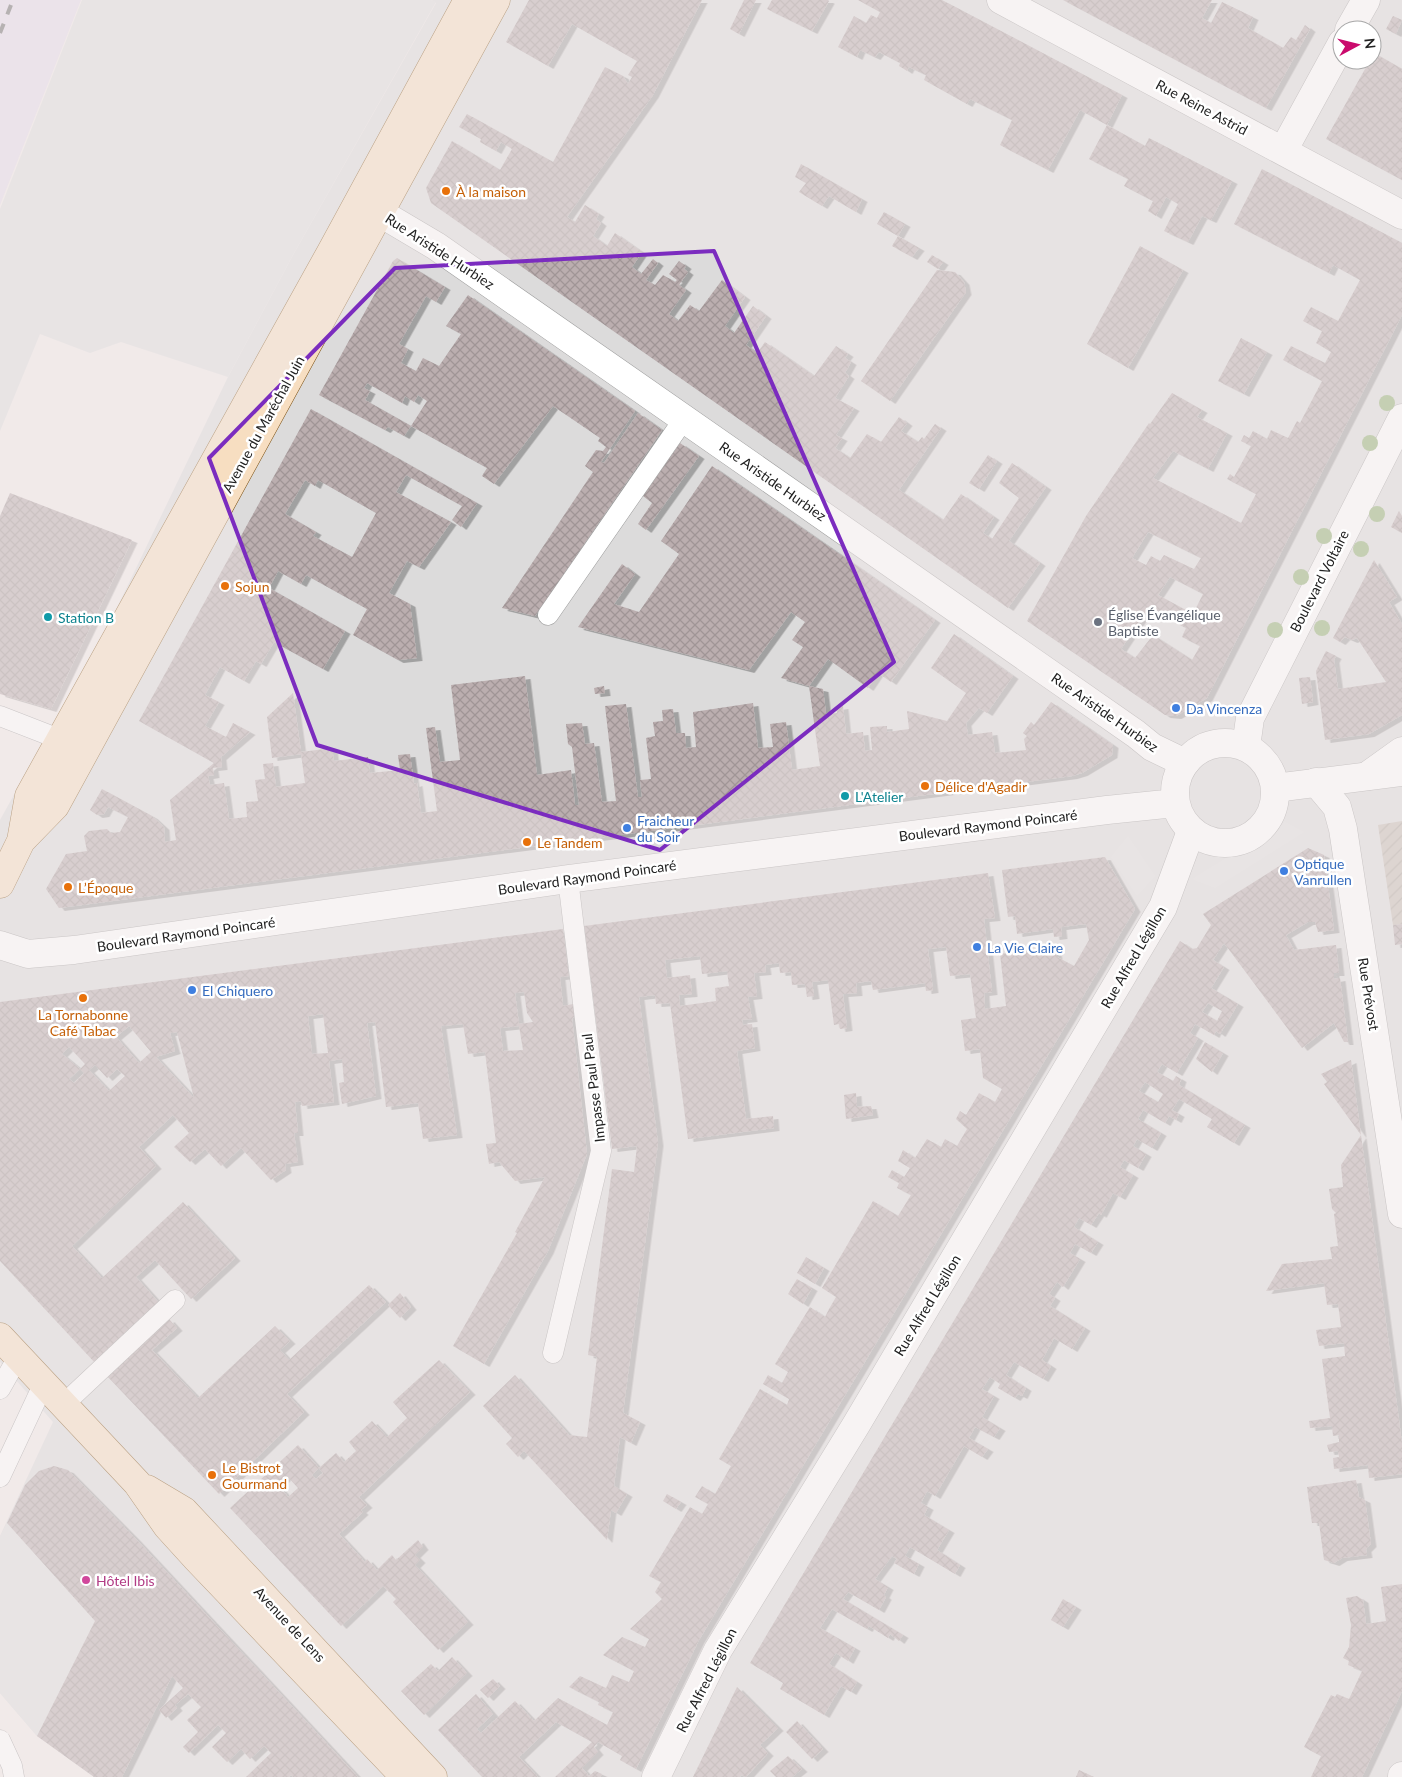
<svg xmlns="http://www.w3.org/2000/svg" width="1402" height="1777" font-family="Lato,sans-serif">
<style>
.residential{fill:#dcdbdb;fill-rule:evenodd}
.industrial{fill:#e5dbea}
.construction{fill:url(#construction-furrows)}
.parking{fill:#dedede}
.building{fill:url(#building-cross-hatch);fill-rule:evenodd;filter:url(#shadow)}
.lines{fill:none;stroke-linecap:round;stroke-linejoin:round}
.service-casing{stroke:#9c9c9c;stroke-width:21}
.minor-casing{stroke:#9c9c9c;stroke-width:29}
.tertiary-casing{stroke:#9c9c9c;stroke-width:29}
.secondary-casing{stroke:#774a0a;stroke-width:29}
.service{stroke:#fff;stroke-width:20}
.minor{stroke:#fff;stroke-width:28}
.tertiary{stroke:#fff;stroke-width:28}
.secondary{stroke:#f7dec1;stroke-width:28}
.rail{stroke:#707070;stroke-width:4;stroke-dasharray:10 10;stroke-linecap:butt}
.tree{fill:#90af72}
.marked{fill:none;stroke:#7b2cbf;stroke-width:4;stroke-linejoin:round}
.food-dot{fill:#e8710a;stroke:#fff;stroke-width:2}
.culture-dot{fill:#0f9aa8;stroke:#fff;stroke-width:2}
.worship-dot{fill:#6b7280;stroke:#fff;stroke-width:2}
.shop-dot{fill:#3f7fe0;stroke:#fff;stroke-width:2}
.hotel-dot{fill:#d1479c;stroke:#fff;stroke-width:2}
.labels{text-anchor:middle;dominant-baseline:central;stroke-width:5;stroke-linejoin:round;paint-order:stroke}
.street-label{font-size:14px;fill:#222;stroke:#fff}
.food-label{font-size:14px;fill:#c56008;stroke:#fff;text-anchor:start}
.worship-label{font-size:14px;fill:#5b616d;stroke:#fff;text-anchor:start}
.culture-label{font-size:14px;fill:#0d838f;stroke:#fff;text-anchor:start}
.shop-label{font-size:14px;fill:#366cbe;stroke:#fff;text-anchor:start}
.hotel-label{font-size:14px;fill:#b23c85;stroke:#fff;text-anchor:start}
</style>
<defs>
<pattern id="construction-furrows" width="10" height="10" patternUnits="userSpaceOnUse" patternTransform="scale(1.25)"><rect width="10" height="10" fill="#c6bdb4"/><path d="M-1 1l2-2M0 10L10 0M9 11l2-2" fill="none" stroke="#aaa29a"/></pattern>
<pattern id="building-cross-hatch" width="8" height="8" patternUnits="userSpaceOnUse" patternTransform="scale(1.25)"><rect width="8" height="8" fill="#bbaeaf"/><path d="M0 0l8 8M0 8l8-8" fill="none" stroke="#a09596"/></pattern>
<filter id="shadow"><feDropShadow dx="5.5" dy="3" stdDeviation="0" flood-color="#0004"/></filter>
</defs>
<rect width="100%" height="100%" fill="#f1eae9"/>
<!-- residential -->
<path class="residential" d="M431,0H1402V1777H94L37,1736L0,1693V1536L53,1422L0,1362V820L113,616L228,377L293,255L436,3ZM1342,30H1372V60H1342Z"/>
<!-- industrial -->
<path class="industrial" d="M0,0H81L0,205Z"/>
<!-- construction -->
<path class="construction" d="M1402,821V924L1393,925L1378,825Z"/>
<!-- parking -->
<path class="parking" d="M82,0H431L436,2L293,255L228,377L121,342L90,353L40,334L0,431V209Z
M1285,822L1304,832L1215,888L1192,879Z
M1128,836L1155,876L1137,896L1111,857Z
M7,1523L95,1621L37,1736L0,1693V1537Z"/>
<!-- building -->
<path class="building" d="M529,0H702L653,95L567,217L575,222L585,205L599,214L596,219L601,223L593,236L607,246L615,233L642,252L632,267L641,274L653,259L658,263L646,280L655,285L663,275L675,282L677,280L669,274L679,261L686,266L684,269L688,272L679,285L686,290L669,314L678,321L690,305L699,311L722,280L745,297L725,326L734,333L753,306L766,316L746,345L757,353L765,342L814,376L836,346L848,354L845,358L851,362L845,373L849,376L835,398L854,408L836,435L842,438L835,448L850,458L867,434L881,442L899,417L907,423L901,431L918,442L922,437L924,439L935,424L941,428L899,490L943,520L961,494L994,517L983,533L992,539L1019,498L999,483L1012,463L1046,487L1009,541L1040,563L1008,608L431,203L426,188L452,141L500,170L512,149L501,142L496,151L480,142L481,139L459,127L467,114L553,162L605,67L623,76L628,84L632,77L628,75L637,61L572,24L548,66L506,42Z
M744,0H756L739,34L730,29Z
M772,0H828L829,1L812,31L767,9Z
M858,0H942L1122,95L1107,125L1080,110L1048,170L1000,145L1012,120L970,99L967,104L924,80L926,75L909,67L907,71L904,69L899,66L900,63L879,52L875,57L860,50L857,57L838,47L854,16L866,23L871,15L877,18L880,12Z
M1063,0H1212L1202,18L1211,23L1222,2L1253,17L1248,28L1283,48L1291,37L1296,40L1305,25L1310,29L1266,108Z
M1393,16L1402,20L1396,34L1386,29Z
M1374,53L1402,69V180L1326,139L1370,60H1372Z
M1107,125L1145,146L1149,138L1232,181L1211,220L1202,216L1188,242L1164,231L1178,204L1166,197L1156,216L1148,211L1153,201L1124,186L1128,179L1089,159Z
M801,164L862,199L856,212L829,196L822,206L799,192L806,183L795,177Z
M1262,169L1402,243V315L1207,698L1176,716L1165,715L1027,621L1086,516L1149,423L1150,424L1172,393L1202,410L1197,417L1227,433L1208,469L1173,451L1153,478L1241,523L1256,494L1227,479L1230,474L1234,477L1251,446L1241,441L1244,435L1249,438L1253,431L1267,439L1271,430L1288,438L1297,421L1300,423L1322,381L1283,360L1291,346L1325,363L1331,352L1316,343L1322,331L1303,321L1311,307L1338,321L1360,280L1333,265L1329,273L1234,224ZM1148,532L1201,558L1194,569L1164,555L1160,561L1151,556L1146,565L1132,558ZM1170,577L1203,594L1193,614L1158,595ZM1148,608L1186,628L1182,637L1200,646L1192,660L1153,635L1135,658L1121,649Z
M884,212L905,224L898,236L919,248L912,257L892,246L898,236L877,224Z
M1140,246L1183,270L1128,368L1087,344Z
M932,255L943,262L938,269L927,262Z
M397,258L445,287L436,302L426,296L399,344L408,349L401,363L416,371L423,358L439,366L461,334L446,326L468,295L635,411L601,462L604,463L638,413L662,430L535,616L502,608L593,472L585,466L596,450L603,451L606,447L598,441L600,438L553,406L494,484L482,476L487,468L411,426L427,401L418,395L414,402L405,396L402,403L367,383L364,388L370,391L365,400L411,426L404,436L388,427L385,430L319,395L393,261Z
M937,270L955,272L964,282L966,292L890,401L861,381Z
M1241,338L1267,352L1244,394L1218,381Z
M311,409L477,503L461,527L452,520L462,506L406,475L396,492L451,522L419,567L407,561L389,593L410,604L417,658L398,660L353,635L367,609L306,575L301,584L278,571L269,588L345,631L323,669L274,642L261,664L256,661L244,681L220,667L205,695L219,702L205,726L226,737L233,723L250,732L221,757L222,767L213,768L214,775L208,776L210,785L224,783L229,819L247,817L246,802L258,801L255,780L265,779L263,764L273,763L276,787L305,783L301,754L272,758L267,717L293,693L301,752L332,748L334,761L368,757L370,773L400,770L398,755L410,754L414,784L417,783L421,813L437,811L426,728L435,727L440,762L460,760L451,685L525,676L537,775L571,770L575,805H579L572,747L568,744L566,724L582,723L585,744L594,743L602,802L616,801L605,706L626,704L638,797H642L640,780L651,779L646,738L655,736L653,722L663,721L662,710L673,709L676,733H685L686,748L696,747L693,712L753,703L758,748L773,747L770,724L786,722L792,770L820,766L809,686L823,689L826,714L837,713L836,707L843,706L846,734L863,732L865,751L872,750L870,727L887,726V732L909,729L907,711L947,721L966,693L931,668L954,634L1013,676L987,713L979,708L966,723L968,735L992,732L995,753L1026,750L1024,739L1027,736L1023,733L1031,722L1034,725L1051,702L1113,745L1112,755L1082,773L1072,776L59,908L46,889L66,854L87,851L84,836L89,831L107,829L111,833L120,832L128,817L108,807L104,814L97,815L90,810L102,789L152,816L164,827L165,842L176,840L170,800L214,763L139,721ZM305,480L315,486L318,480L376,513L352,557L313,536L316,532L285,514Z
M680,443L699,456L646,530L638,524L652,503L643,496Z
M988,455L997,461L979,489L969,483Z
M712,466L935,620L891,682L878,673L868,688L828,659L809,686L781,678L803,647L792,640L805,622L791,612L749,670L578,627L622,564L635,574L614,604L639,612L679,554L661,541Z
M10,493L132,540L51,709L0,694V516Z
M1399,511L1402,516V533L1391,527Z
M1374,560L1397,597L1389,602L1402,624V715L1369,734L1325,740L1316,671L1326,651L1336,656L1334,660L1338,689L1386,682L1357,638L1352,640L1345,637L1340,642L1333,638Z
M1310,677L1313,702L1302,704L1299,678Z
M604,686L605,693L595,694L594,688Z
M1308,848L1324,855L1334,930L1318,932L1315,922H1308L1286,935L1294,950L1336,945L1339,973H1334V979L1340,978L1348,1042H1344L1334,1023L1302,1048L1224,943L1213,960L1224,967L1211,988L1238,1004L1220,1034L1216,1031L1214,1035L1195,1024L1190,1033L1198,1038L1177,1073L1162,1064L1157,1072L1173,1081L1176,1076L1181,1079L1179,1085L1245,1125L1234,1143L1207,1127L1212,1119L1179,1099L1172,1110L1179,1114L1176,1120L1169,1116L1165,1123L1143,1110L1138,1119L1161,1133L1152,1148L1137,1139L1133,1146L1146,1154L1138,1168L1124,1160L1120,1167L1133,1175L1120,1197L1113,1193L1101,1215L1099,1213L1091,1225L1079,1218L1074,1227L1098,1242L1091,1253L1075,1244L1070,1253L1080,1259L1063,1287L1057,1282L1049,1294L1055,1298L1050,1306L1085,1328L1072,1349L1054,1338L1042,1360L1051,1366L1043,1379L1014,1362L1006,1375L1026,1388L1022,1396L1018,1394L1015,1398L998,1388L1000,1384L990,1377L982,1389L994,1396L982,1417L1000,1428L994,1437L975,1427L969,1438L988,1449L982,1457L964,1446L935,1496L927,1491L921,1503L928,1507L924,1515L949,1530L937,1550L960,1565L955,1574L910,1547L905,1556L919,1564L914,1574L894,1563L897,1559L892,1556L875,1579L888,1587L884,1595L886,1597L879,1610L848,1592L843,1599L903,1635L899,1641L890,1634L888,1638L869,1626L867,1629L832,1609L820,1628L855,1648L848,1661L836,1653L829,1664L857,1682L851,1692L841,1686L824,1715L780,1689L783,1683L750,1663L1180,941L1192,949L1197,948L1211,925L1203,914ZM1208,1003L1222,1011L1217,1021L1202,1012ZM1145,1082L1163,1094L1158,1102L1139,1091Z
M1105,857L1135,909L699,1640L636,1769L620,1760L622,1756L598,1742L594,1747L598,1752L582,1768L589,1776L595,1771L602,1774L600,1777H555L592,1742L556,1722L519,1757L538,1777H482L438,1730L476,1694L493,1714L477,1729L481,1733L515,1701L534,1721L558,1698L607,1725L613,1712L598,1705L599,1702L569,1687L580,1676L606,1688L612,1675L629,1682L634,1671L603,1655L622,1637L645,1647L649,1639L630,1629L662,1599L655,1592L661,1582L649,1576L690,1507L702,1514L708,1504L695,1497L702,1486L715,1494L731,1466L719,1459L760,1389L787,1405L789,1399L763,1384L768,1375L782,1383L788,1372L775,1364L810,1307L825,1317L829,1309L836,1297L822,1288L873,1201L898,1216L911,1195L897,1188L899,1183L888,1177L892,1170L904,1177L910,1168L898,1161L903,1150L915,1158L927,1139L941,1147L945,1139L957,1146L967,1129L956,1119L960,1111L966,1115L979,1093L995,1102L1002,1089L983,1078L980,1049L965,1051L961,1020L976,1018L970,974L950,976L946,947L928,949L933,990L926,991L925,983L873,990L871,981L856,983L857,993L843,994L847,1028L840,1029L839,1024L834,1025L828,980L812,982L814,996L807,997L805,984L792,985L791,972L780,973L779,963L765,965L766,972L754,973L757,996L748,997L752,1019L742,1020L743,1025L752,1024L755,1048L737,1051L746,1119L773,1116L774,1128L688,1139L670,1003L656,1004L655,995L639,997L658,1143L623,1413L640,1422L631,1443L620,1437L614,1486L627,1494L616,1513L611,1510L607,1540L524,1451L518,1457L506,1444L512,1438L483,1406L515,1375L569,1435L587,1437L597,1357L588,1355L612,1169L634,1172L637,1146L612,1149L584,926L988,873L995,918L984,919L992,992L984,993L985,1009L1006,1006L1000,954L1055,946L1057,957L1074,966L1089,940L1086,924L1061,927L1062,936L1054,937L1053,929L1017,934L1015,916L1008,917L1002,870ZM700,956L702,974L727,971L729,986L715,988L716,1001L680,1006L679,995L692,994L690,975L667,978L665,960Z
M1402,924V944L1395,945L1393,925Z
M563,929L569,976L560,977L562,996L563,1006L573,1004L575,1017L572,1018L587,1154L548,1251L484,1364L453,1346L517,1233L515,1232L545,1177L515,1181L499,1162L489,1164L486,1144L496,1143L485,1052L468,1054L463,1024L441,1026L457,1135L423,1139L418,1103L386,1107L375,1022L367,1023L376,1096L342,1104L339,1083L344,1082L342,1059L329,1061L334,1102L302,1106L301,1101L295,1102L298,1133H294L298,1162L285,1164L286,1170L271,1180L241,1148L221,1166L205,1149L190,1162L174,1147L189,1133L173,1115L139,1147L156,1166L72,1246L102,1278L183,1202L235,1258L191,1299L155,1260L136,1277L160,1304L97,1365L0,1261V1002ZM524,992L527,1013L533,1022L519,1024L515,993ZM323,1014L328,1053L312,1054L308,1016ZM129,1026L151,1052L139,1063L116,1037ZM519,1026L523,1050L503,1051L500,1028ZM177,1032L194,1098L156,1057L175,1051L170,1033ZM69,1047L85,1064L80,1069L62,1054ZM95,1065L107,1078L117,1069L125,1076L109,1091L89,1070ZM80,1069L84,1073L74,1083L69,1079Z
M1205,1042L1223,1053L1212,1072L1196,1059Z
M1351,1060L1402,1443V1474L1369,1478L1368,1465L1334,1469L1333,1458L1339,1457L1338,1451L1329,1452L1327,1445L1339,1442V1435L1333,1436L1332,1426L1310,1428L1309,1421L1330,1418L1322,1359L1345,1356L1344,1343L1319,1346L1316,1330L1341,1327L1338,1304L1327,1305L1324,1283L1266,1291L1282,1264L1332,1259L1330,1247L1338,1246L1334,1214L1336,1213L1332,1209L1329,1189L1343,1187L1341,1165L1361,1135L1324,1084L1327,1082L1321,1074Z
M856,1093L857,1107L871,1106L873,1115L846,1119L844,1095Z
M806,1257L824,1268L815,1284L797,1273Z
M797,1279L812,1288L803,1304L788,1294Z
M369,1285L386,1302L287,1394L304,1412L219,1494L107,1376L169,1319L177,1328L152,1350L198,1398L275,1326L290,1341L280,1350L289,1360Z
M400,1293L411,1307L400,1318L388,1305Z
M439,1360L470,1392L359,1497L367,1505L361,1510L363,1512L339,1534L365,1562L367,1559L377,1570L392,1555L396,1560L418,1540L423,1547L415,1555L420,1560L415,1565L468,1622L438,1650L393,1602L396,1599L383,1586L341,1626L230,1508L298,1445L319,1468L312,1475L316,1479L323,1473L319,1468L336,1453L344,1462L356,1451L349,1442L372,1421L387,1437L407,1418L393,1402ZM287,1476L298,1488L288,1497L278,1485Z
M54,1466L68,1470L136,1539L358,1777H293L291,1775L289,1777H246L271,1753L264,1746L250,1759L241,1749L227,1762L212,1747L226,1733L218,1725L189,1753L183,1747L198,1732L187,1720L201,1707L188,1694L175,1705L177,1708L166,1718L159,1710L183,1688L172,1676L122,1777H94L37,1736L95,1621L7,1523L25,1485L39,1471Z
M1356,1480L1359,1497L1365,1500L1371,1544L1366,1549L1367,1555L1342,1558L1334,1563L1324,1560L1319,1523H1312L1307,1487Z
M667,1494L681,1502L676,1509L663,1501Z
M1402,1584V1691L1384,1730L1362,1777H1311L1321,1756L1304,1747L1331,1695L1335,1697L1337,1694L1349,1699L1362,1671L1348,1665L1349,1661L1343,1658L1349,1647L1351,1625L1346,1598L1357,1596L1363,1600L1366,1624L1386,1621L1381,1587Z
M1063,1599L1076,1607L1063,1627L1051,1620Z
M452,1657L467,1673L424,1715L401,1691L431,1664L438,1671Z
M493,1679L500,1686L488,1698L480,1690Z
M737,1687L778,1728L760,1745L768,1753L746,1777L741,1775L740,1777H693Z
M797,1721L823,1749L812,1759L786,1732Z
M788,1756L802,1769L792,1777H776L770,1771Z
M1079,1770L1094,1777H1076Z"/>
<g class="lines">
<!-- service casing -->
<g class="service-casing">
<path id="service" d="M548,615L684,419
M0,716L72,744
M553,1353L601,1151L568,879
M0,1389L18,1357
M64,1404L175,1300
M0,1477L44,1383
M0,1740L12,1766L14,1777"/>
</g>
<!-- minor casing -->
<g class="minor-casing">
<path id="minor" d="M1001,0L1402,215
M1349,30L1366,0
M1283,151L1342,43
M360,201L436,246L1136,734L1152,747L1185,763
M1367,776L1402,751
M1316,782L1337,807L1343,829L1402,1214
M656,1777L718,1650L856,1425L1163,907L1191,831
M1402,1777V1776"/>
</g>
<!-- tertiary casing -->
<g class="tertiary-casing">
<path id="tertiary" d="M1175 793a50 50 0 1 1 100 0a50 50 0 1 1-100 0Z
M1246,747L1250,718L1402,418
M1275,788L1402,772
M0,945L28,954L74,950L568,879L1107,810L1175,803"/>
</g>
<!-- secondary casing -->
<g class="secondary-casing">
<path id="secondary" d="M21,841L55,806L496,0
M0,884L21,841L29,796L331,252L468,0
M0,1337L137,1483L167,1526L197,1559L405,1777
M147,1489L184,1511L433,1777"/>
</g>
<!-- service -->
<use href="#service" class="service"/>
<!-- minor -->
<use href="#minor" class="minor"/>
<!-- tertiary -->
<use href="#tertiary" class="tertiary"/>
<!-- secondary -->
<use href="#secondary" class="secondary"/>
<!-- rail -->
<path class="rail" d="M0,33L13,0"/>
</g>
<!-- trees -->
<g class="tree">
<circle cx="1387" cy="403" r="8"/>
<circle cx="1370" cy="443" r="8"/>
<circle cx="1377" cy="514" r="8"/>
<circle cx="1324" cy="536" r="8"/>
<circle cx="1361" cy="549" r="8"/>
<circle cx="1301" cy="577" r="8"/>
<circle cx="1322" cy="628" r="8"/>
<circle cx="1275" cy="630" r="8"/>
</g>
<!-- marked area -->
<path d="M0 0H1402V1777H0ZM714,251L894,662L660,850L317,745L209,458L395,268Z" fill="#f1eae9" fill-opacity=".55" fill-rule="evenodd"/>
<path class="marked" d="M714,251L894,662L660,850L317,745L209,458L395,268Z"/>
<!-- markers -->
<g class="food-dot">
<circle cx="446" cy="191" r="5"/>
<circle cx="225" cy="586" r="5"/>
<circle cx="925" cy="786" r="5"/>
<circle cx="527" cy="842" r="5"/>
<circle cx="68" cy="887" r="5"/>
<circle cx="83" cy="998" r="5"/>
<circle cx="212" cy="1475" r="5"/>
</g>
<g class="culture-dot">
<circle cx="48" cy="617" r="5"/>
<circle cx="845" cy="796" r="5"/>
</g>
<circle class="worship-dot" cx="1098" cy="622" r="5"/>
<g class="shop-dot">
<circle cx="1176" cy="708" r="5"/>
<circle cx="627" cy="828" r="5"/>
<circle cx="1284" cy="871" r="5"/>
<circle cx="977" cy="947" r="5"/>
<circle cx="192" cy="990" r="5"/>
</g>
<circle class="hotel-dot" cx="86" cy="1580" r="5"/>
<g class="labels">
<!-- street labels -->
<g class="street-label">
<text transform="translate(1202 107) rotate(28)">Rue Reine Astrid</text>
<text transform="translate(440 251) rotate(33)">Rue Aristide Hurbiez</text>
<text transform="translate(263 424) rotate(-61)">Avenue du Maréchal Juin</text>
<text transform="translate(773 481) rotate(35)">Rue Aristide Hurbiez</text>
<text transform="translate(1319 581) rotate(-63)">Boulevard Voltaire</text>
<text transform="translate(1105 712) rotate(35)">Rue Aristide Hurbiez</text>
<text transform="translate(988 825) rotate(-7)">Boulevard Raymond Poincaré</text>
<text transform="translate(587 877) rotate(-8)">Boulevard Raymond Poincaré</text>
<text transform="translate(186 934) rotate(-8)">Boulevard Raymond Poincaré</text>
<text transform="translate(1133 957) rotate(-60)">Rue Alfred Légillon</text>
<text transform="translate(1369 994) rotate(81)">Rue Prévost</text>
<text transform="translate(593 1088) rotate(-97)">Impasse Paul Paul</text>
<text transform="translate(927 1305) rotate(-59)">Rue Alfred Légillon</text>
<text transform="translate(290 1624) rotate(47)">Avenue de Lens</text>
<text transform="translate(706 1680) rotate(-63)">Rue Alfred Légillon</text>
</g>
<!-- food labels -->
<g class="food-label">
<text x="456" y="191">À la maison</text>
<text x="235" y="586">Sojun</text>
<text x="935" y="786">Délice d'Agadir</text>
<text x="537" y="842">Le Tandem</text>
<text x="78" y="887">L’Époque</text>
<text x="83" y="1014" text-anchor="middle">La Tornabonne<tspan x="83" dy="16">Café Tabac</tspan></text>
<text x="222" y="1467">Le Bistrot<tspan x="222" dy="16">Gourmand</tspan></text>
</g>
<!-- worship labels -->
<g class="worship-label">
<text x="1108" y="614">Église Évangélique<tspan x="1108" dy="16">Baptiste</tspan></text>
</g>
<!-- culture labels -->
<g class="culture-label">
<text x="58" y="617">Station B</text>
<text x="855" y="796">L'Atelier</text>
</g>
<!-- shop labels -->
<g class="shop-label">
<text x="1186" y="708">Da Vincenza</text>
<text x="637" y="820">Fraicheur<tspan x="637" dy="16">du Soir</tspan></text>
<text x="1294" y="863">Optique<tspan x="1294" dy="16">Vanrullen</tspan></text>
<text x="987" y="947">La Vie Claire</text>
<text x="202" y="990">El Chiquero</text>
</g>
<!-- hotel labels -->
<g class="hotel-label">
<text x="96" y="1580">Hôtel Ibis</text>
</g>
</g>
<!-- north arrow -->
<g transform="translate(1357 45) rotate(83)"><circle r="24" fill="#ffffff" stroke="#a7a7a7"/>
<path d="M0-4L9 19L0 12L-9 19Z" fill="#ca0a6d"/>
<text y="-8" font-size="14" font-weight="bold" text-anchor="middle" fill="#222222">N</text>
</g>
</svg>
